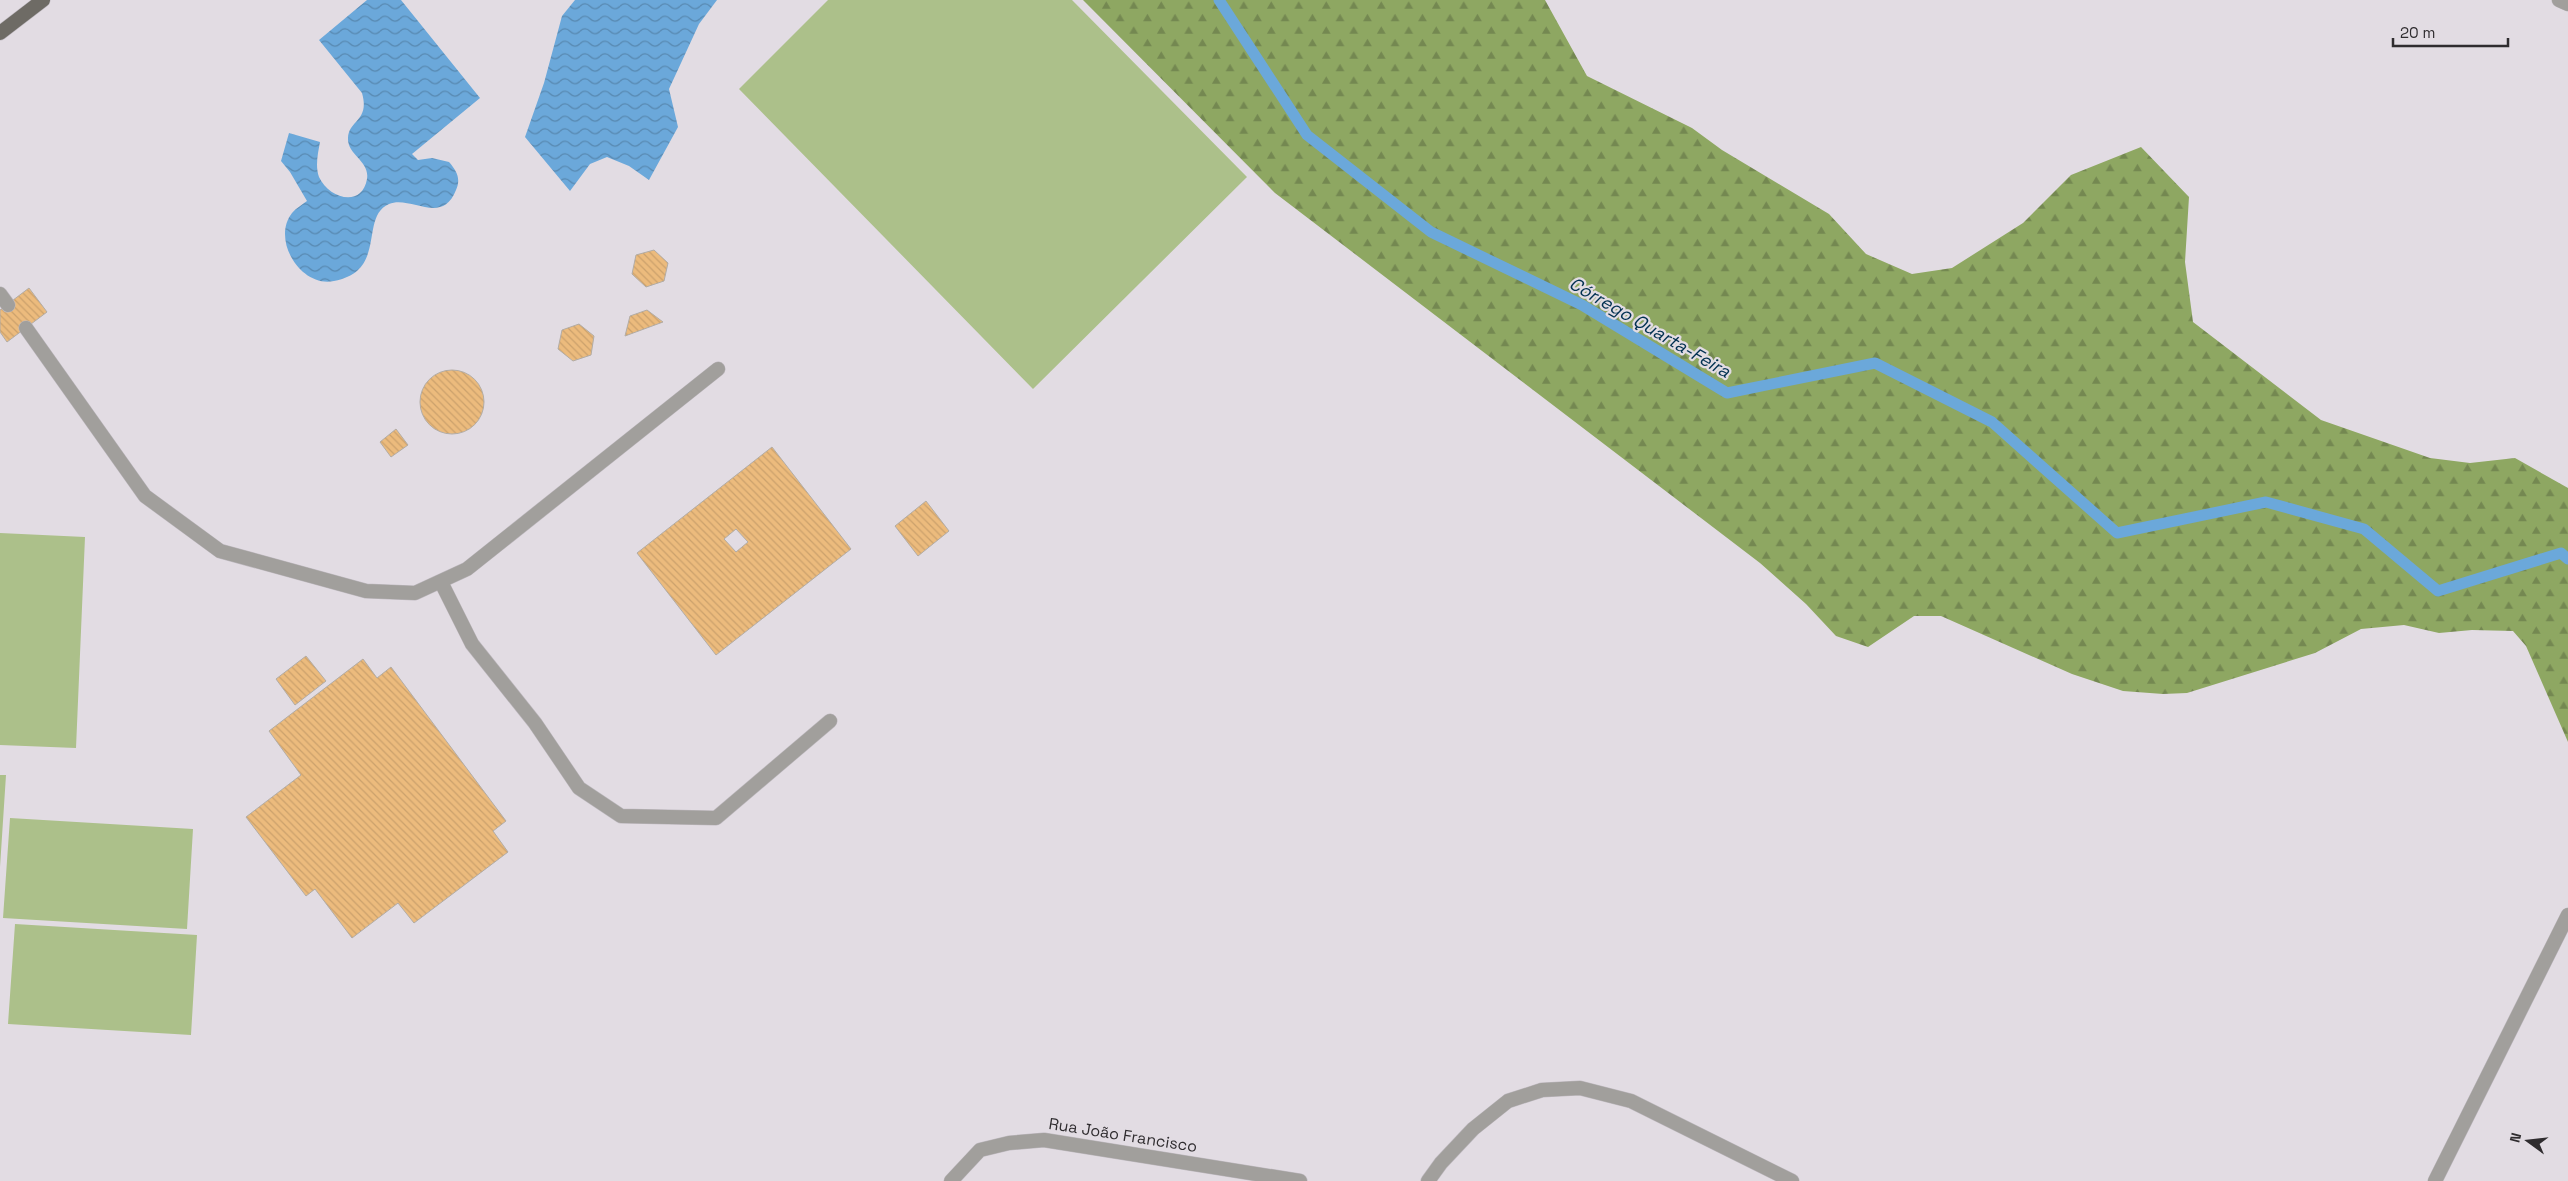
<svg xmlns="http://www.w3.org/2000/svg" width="2568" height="1181" font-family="'Space Grotesk',sans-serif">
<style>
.forest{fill:url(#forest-firs)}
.pitch{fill:#acc08a}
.water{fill:url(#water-waves)}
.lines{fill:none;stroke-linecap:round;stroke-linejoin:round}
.stream{stroke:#6ba8da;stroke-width:11}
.building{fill:url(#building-back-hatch);stroke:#b2aca5;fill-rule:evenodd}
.service-casing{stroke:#beb9bf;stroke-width:15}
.minor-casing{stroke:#beb9bf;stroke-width:15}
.primary-casing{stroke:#beb9bf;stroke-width:15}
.service{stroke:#a19f9c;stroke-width:14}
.minor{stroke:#a19f9c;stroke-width:14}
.primary{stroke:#6e6b65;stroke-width:14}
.labels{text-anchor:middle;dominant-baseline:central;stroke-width:4.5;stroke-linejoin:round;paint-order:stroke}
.street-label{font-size:16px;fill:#2f2c2f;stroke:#e2dce3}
.water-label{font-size:18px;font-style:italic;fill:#003050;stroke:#e2dce3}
</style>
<defs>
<pattern id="forest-firs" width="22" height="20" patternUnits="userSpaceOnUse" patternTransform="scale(1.25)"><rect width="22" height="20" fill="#8ea762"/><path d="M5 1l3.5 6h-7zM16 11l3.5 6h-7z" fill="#748851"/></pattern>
<pattern id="water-waves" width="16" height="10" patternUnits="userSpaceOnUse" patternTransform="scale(1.25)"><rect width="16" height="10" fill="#6ba8da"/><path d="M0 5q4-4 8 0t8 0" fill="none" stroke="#5889b1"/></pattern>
<pattern id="building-back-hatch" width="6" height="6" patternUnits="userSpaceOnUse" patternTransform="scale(1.25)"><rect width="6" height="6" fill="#ecbb7d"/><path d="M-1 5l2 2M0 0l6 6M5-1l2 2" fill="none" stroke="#cba16c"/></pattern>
</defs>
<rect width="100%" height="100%" fill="#e2dce3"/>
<!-- forest -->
<path class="forest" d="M1083,0H1545L1587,76L1692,128L1722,150L1829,214L1866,254L1912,274L1952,268L2023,223L2071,175L2141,147L2189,197L2185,262L2193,322L2321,420L2430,458L2470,463L2515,458L2568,488V742L2526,646L2513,631L2472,630L2439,633L2404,625L2361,629L2315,653L2187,693L2163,694L2123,691L2072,674L1941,616H1914L1868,647L1836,636L1806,604L1760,563L1275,193Z"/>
<!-- pitch -->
<path class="pitch" d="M828,0H1072L1247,177L1033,389L739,89Z
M0,533L85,537L76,748L0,745Z
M0,775H6L0,867Z
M10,818L193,829L187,929L3,918Z
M15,924L197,935L191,1035L8,1024Z"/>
<!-- water -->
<path class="water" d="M367,0H401L480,98L412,154L418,160L432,158L449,162C457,171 461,179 456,190C442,226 411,195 389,204C359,217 388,271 334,281C301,288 271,240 292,213C296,208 302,205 307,201L290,172L281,161L289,133L320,142C318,153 315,166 319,177C329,199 362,208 367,179C370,161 347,155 348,138C349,120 370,121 362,93L319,40Z
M575,0H717L699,24L669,89L678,127L649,180L629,166L607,157L590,164L570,191L525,137L544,83L562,16Z"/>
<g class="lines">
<!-- stream -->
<path class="stream" d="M1219,0L1307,135L1431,232L1582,305L1727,393L1875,363L1992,422L2117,533L2266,502L2364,529L2438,591L2561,553L2568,559"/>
</g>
<!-- building -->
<path class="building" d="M654,250L668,263L664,281L646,287L632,274L636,255Z
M29,288L47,312L7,342L0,332V310Z
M647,310L663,322L625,336L630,316Z
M579,324L594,336L591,355L573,361L558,349L562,330Z
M420 402a32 32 0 1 1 64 0a32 32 0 1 1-64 0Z
M396,429L408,445L391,457L380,442Z
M772,447L851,549L716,655L637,553ZM736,529L748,542L736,552L724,539Z
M926,501L949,531L918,556L895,526Z
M306,656L326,681L295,705L276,679Z
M363,659L377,678L391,667L506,821L493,831L508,852L414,923L398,903L352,938L315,889L306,896L246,817L301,775L269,731Z"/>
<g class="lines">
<!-- service casing -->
<g class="service-casing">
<path id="service" d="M0,294L8,305
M26,328L145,496L220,551L366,591L415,593L467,569L718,369
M441,582L472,644L535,723L579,788L621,816L716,818L830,721"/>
</g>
<!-- minor casing -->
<g class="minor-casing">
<path id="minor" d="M2559,0L2568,4
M951,1181L980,1150L1009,1143L1044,1140L1300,1181
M1428,1181L1441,1163L1473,1129L1508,1101L1542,1090L1580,1088L1631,1101L1792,1181
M2435,1181L2568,915"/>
</g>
<!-- primary casing -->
<g class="primary-casing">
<path id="primary" d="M0,33L43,0"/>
</g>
<!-- service -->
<use href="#service" class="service"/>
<!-- minor -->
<use href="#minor" class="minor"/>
<!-- primary -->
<use href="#primary" class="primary"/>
</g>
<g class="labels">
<!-- street labels -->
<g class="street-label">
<text transform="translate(1123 1135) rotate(9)">Rua João Francisco</text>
</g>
<!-- water labels -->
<g class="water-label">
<text transform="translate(1650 327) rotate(30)">Córrego Quarta-Feira</text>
</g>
</g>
<!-- north arrow -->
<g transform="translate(2528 1141) rotate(285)" stroke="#e2dce3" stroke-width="4" paint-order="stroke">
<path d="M0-4L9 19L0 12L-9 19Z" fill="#2f2c2f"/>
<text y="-8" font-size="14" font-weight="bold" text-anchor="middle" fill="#2f2c2f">N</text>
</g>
<!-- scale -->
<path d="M2393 38v8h115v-8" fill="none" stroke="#2f2c2f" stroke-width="2.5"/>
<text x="2400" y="38" font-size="15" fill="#2f2c2f" stroke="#e2dce3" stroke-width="4" paint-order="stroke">20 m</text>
</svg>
